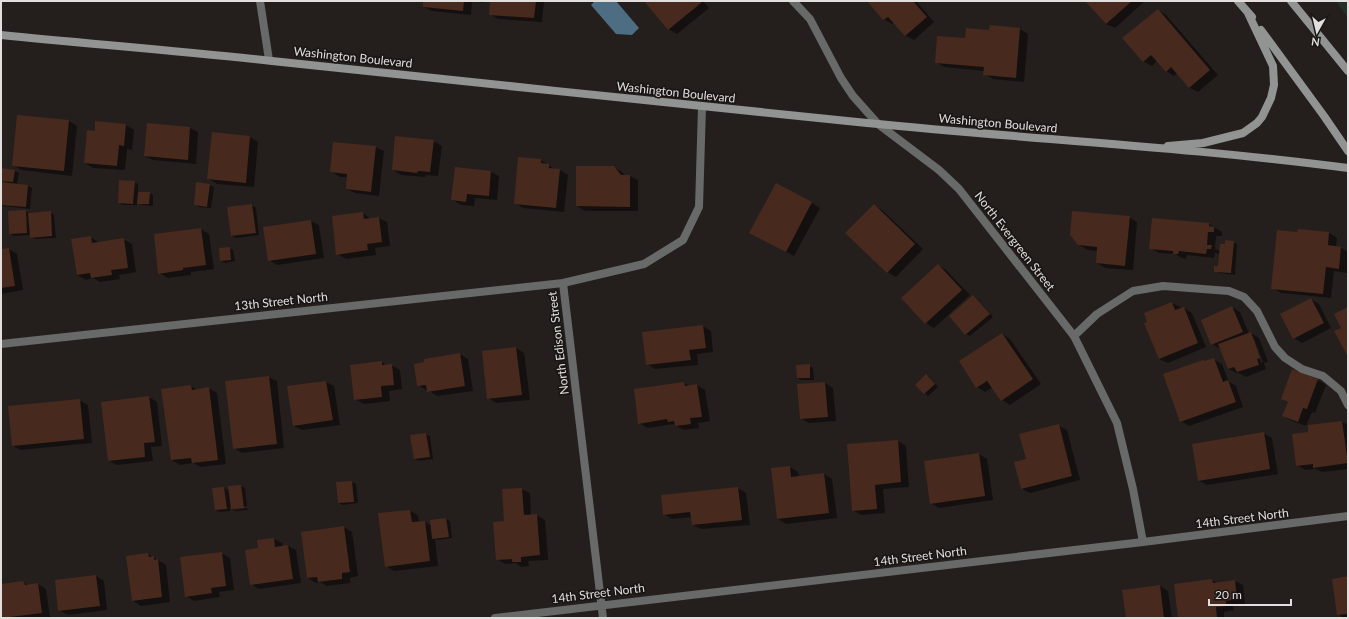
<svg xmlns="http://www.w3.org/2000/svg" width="1349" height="619" font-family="Lato,sans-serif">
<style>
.green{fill:#203228}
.water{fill:#4c6d82}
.shadow{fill:#0007;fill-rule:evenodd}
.building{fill:#48291d}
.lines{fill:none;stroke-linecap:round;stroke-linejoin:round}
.service{stroke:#686a69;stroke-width:8}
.minor{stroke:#686a69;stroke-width:8}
.secondary{stroke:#919492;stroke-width:8}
.labels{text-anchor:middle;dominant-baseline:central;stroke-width:3.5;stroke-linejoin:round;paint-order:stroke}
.street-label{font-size:12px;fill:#e1dedd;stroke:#1a1614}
</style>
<rect width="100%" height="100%" fill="#241f1d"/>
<!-- green -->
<path class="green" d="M1336,1H1348V18Z"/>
<!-- water -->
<path class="water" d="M595,1H616L639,28L632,35L616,34L591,5Z"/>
<!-- shadow -->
<path class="shadow" d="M424,1H483V3L472,1L471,15L432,11L424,7Z
M491,1H544L542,22L498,19L490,14Z
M645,1H703L709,8L677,34L669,29Z
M868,1H916L934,22L914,40L905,35L894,22L892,24L884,19Z
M1086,1H1145L1115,28L1106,24Z
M1158,10L1166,15L1218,75L1198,92L1190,88L1178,73L1174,76L1166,71L1157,61L1152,66L1143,61Z
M991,26L1020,29L1028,34L1024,82L993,79L985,74V71L944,67L936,62L966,39L990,32Z
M69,121L77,126L72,176L21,170L13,165Z
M126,125L134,130L132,150L127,149L125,170L93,168L85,163L96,132Z
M190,128L198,132L196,164L153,160L145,156Z
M213,133L250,137L258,142L254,187L217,184L209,179Z
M433,141L442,146L438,176L426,175L425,177L401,175L393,170Z
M375,147L384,151L379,196L355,193L347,189L348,177H340L332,172Z
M541,160L556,170H560L568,175L564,212L523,208L515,203Z
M614,167L622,172L625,176H630L638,180V211H585L577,206Z
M456,168L491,172L499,176L497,200L475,198L474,206L461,205L453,200Z
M3,169L15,171L19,173L17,185L28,186L32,188L30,209L3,206L1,205L9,184L2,180Z
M134,182L138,184V193H149L153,195V206L142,205L137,203V205H122L119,202Z
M210,185L214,187L211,208L199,207L195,204Z
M812,203L820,208L794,256L759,237Z
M252,205L256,208L259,235L236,238L232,236Z
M874,205L882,210L923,249L896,277L887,272Z
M25,211L29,213L50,212L54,215L56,238L35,239L31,237L30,235L14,236L10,234Z
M363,213L371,219L379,218L387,222L390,246L375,248L376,255L346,259L337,254Z
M1129,217L1137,222L1133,270L1105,268L1097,263L1098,251L1088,250L1079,245Z
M311,221L319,225L324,258L277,265L269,260L264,228Z
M1209,224L1222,232V236H1216L1215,249L1220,251L1233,242L1237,244L1235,275L1219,273L1215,271L1219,268L1220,254L1215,253L1214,258L1187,255L1186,259L1182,258L1175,254L1159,253L1150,248Z
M201,229L209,234L214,269L191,272V275L168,278L159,273Z
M1299,230L1329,233L1337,238L1336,247L1341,248L1348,252L1347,273L1334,271L1331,298L1281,293L1273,288L1298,233Z
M91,237L99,243L123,239L132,244L136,272L119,275L120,279L100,282L93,278L86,280L77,275Z
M229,248L233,250L235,261L225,263L221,261Z
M9,249L17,254L23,290L1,294V250Z
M938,265L946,270L970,295L934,328L926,323L903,298Z
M973,296L977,299L993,317L970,336L966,334L951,316Z
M1311,299L1319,304L1331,328L1302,343L1294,338Z
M1172,303L1180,307L1181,309L1184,308L1192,313L1206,347L1168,363L1159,359Z
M1232,307L1240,312L1249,334L1251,333L1259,338L1268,362L1264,363L1266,369L1246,377L1239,373H1237L1228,369L1221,349L1212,344ZM1252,339H1254L1263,362L1261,363Z
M703,326L711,331L713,352L697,354L698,365L655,369L647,364Z
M1002,334L1010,339L1041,384L1010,405L1002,400L993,387L985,392L977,387Z
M516,348L524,353L530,400L496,403L488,398Z
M460,354L468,359L473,391L437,396L428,390H426L418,385Z
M1213,359L1222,364L1229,382L1236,386L1243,407L1189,426L1181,421L1205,362Z
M382,362L387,366L391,365L400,370L402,389L389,391L390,401L364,404L355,399Z
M809,365L813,368L814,380H801L797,378Z
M1293,371L1318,380L1326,385L1315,413L1312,412L1306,426L1292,421L1283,416L1289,403L1282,399Z
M926,375L930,378L938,387L928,396L925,393Z
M268,377L277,381L284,448L242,453L234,448Z
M326,382L334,386L340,425L302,430L294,426Z
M684,383L690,386L697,385L705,390L710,421L698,423L699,428L684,430L673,424L648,428L639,423Z
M825,383L833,388L836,421L809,423L801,418Z
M191,386L197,390L208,388L217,393L226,464L201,467L193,463L180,465L172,460Z
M149,397L157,402L162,446L151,447L153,461L117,465L109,461Z
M79,400L88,405L92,443L21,450L13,446Z
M1342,422L1348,425V469L1322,472L1316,469L1305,470L1297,465L1309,432V426Z
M1059,426L1067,430L1080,480L1030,493L1022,489L1027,459Z
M1263,433L1272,438L1278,474L1207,485L1199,481Z
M426,434L430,436L433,459L419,461L415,459Z
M898,441L906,446L909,487L883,489L885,513L861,515L853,510Z
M979,454L987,459L993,500L939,508L931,503Z
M790,467L798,472L799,477L824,474L832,479L837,518L786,524L778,519Z
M352,482L356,484L358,503L343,505L339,503Z
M241,486L245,488L247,506L234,508V510L247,508L248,510L235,511L230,507V511L219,512L216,510L224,488L230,491L229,487Z
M738,488L746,493L750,525L701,529L693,525L692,517L672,519L664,514Z
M521,489L530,493L531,516L537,515L545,520L548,560L528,561L529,566L521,567L516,563L505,564L497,559L506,522Z
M410,511L418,515L419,522H425L432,526L446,519L450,521L452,538L437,540L435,539L438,566L394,571L386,566Z
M344,527L352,532L358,576L350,578V583L327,586L320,582L316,583L308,578Z
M274,539L282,543L283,546H288L296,550L301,583L259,589L251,584Z
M221,553L230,558L234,590L219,592L220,597L194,601L186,596Z
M148,554L166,565L170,602L141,606L133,601Z
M96,576L104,581L107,610L68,615L59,610Z
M1348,577V618H1344L1338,614Z
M1212,580L1217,583L1235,581L1243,585L1245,604L1233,605L1234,610L1224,612V618H1179Z
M23,582L28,585L38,584L46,589L50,617L41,618H5L3,617L1,599V585Z
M1160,586L1168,591L1172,618H1127L1123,590Z"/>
<!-- building -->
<path class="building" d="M423,1H464L463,11L423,7Z
M490,1H536L534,18L489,15Z
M644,1H700L701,3L668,30Z
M867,1H913L927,17L905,36L888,17L883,20Z
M1085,1H1132L1106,24Z
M1158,9L1210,70L1189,88L1171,67L1166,72L1151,55L1143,62L1122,38Z
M990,25L1020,28L1016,78L983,75L984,67L935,63L937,36L965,38L966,28L989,30Z
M17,115L69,120L64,171L12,166Z
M95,121L126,124L124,146L119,145L117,166L84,163L87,130L95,131Z
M147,123L190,127L188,160L144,156Z
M212,132L250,136L246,183L207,179Z
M395,136L434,140L430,172L418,171L417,173L392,170Z
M333,142L376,146L371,192L346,189L347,174L330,172Z
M518,157L541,159V163L549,164V168L560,169L556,208L514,204Z
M576,166H614L621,175H630V207L576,206Z
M455,167L491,171L489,196L467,194L466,202L451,200Z
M2,168L15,170L13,182L1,181Z
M119,180L135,181L133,204L118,203Z
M1,182L28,185L26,207L1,205Z
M196,182L210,184L207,207L194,205Z
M776,183L812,202L786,252L749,233Z
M138,192H150L149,204H137Z
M252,204L256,233L231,236L227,207Z
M874,204L915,244L887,273L845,233Z
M26,210L27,233L9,234L8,211Z
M51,211L52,236L30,238L28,213Z
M1072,211L1130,216L1125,266L1096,263L1097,247L1078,245L1070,235Z
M363,212L364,219L379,217L382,242L367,244L368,250L336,255L332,216Z
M1152,218L1209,223V226L1214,227V232H1208L1207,245H1212L1211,249H1207L1206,254L1179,251L1178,254H1173V251L1149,249Z
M311,220L316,254L268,261L263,227Z
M201,228L206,265L183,268V270L158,274L154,234Z
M1298,229L1329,232L1328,245L1341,247L1339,269L1326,267L1323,294L1271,289L1277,230L1297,232Z
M91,236L92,243L124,238L128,268L111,270L112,275L91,278L90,273L77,275L71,239Z
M1225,240L1234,241L1231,273L1214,272V266H1218L1220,244H1225Z
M230,247L231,260L220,261L219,248Z
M9,248L15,286L1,288V249Z
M938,264L962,290L925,324L901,298Z
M973,295L990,314L965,335L949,316Z
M1311,298L1324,323L1293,339L1280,314Z
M1172,302L1175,310L1184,307L1198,343L1159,359L1144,323L1147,322L1144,313Z
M1232,306L1243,332L1211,345L1201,320Z
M1348,307V357L1334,331L1341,328L1334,314Z
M703,325L706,348L689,350L691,360L646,365L642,332Z
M1251,332L1260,358L1257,359L1259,365L1237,372L1234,367L1228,369L1218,344Z
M1002,333L1033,379L1001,401L987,381L976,388L959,361Z
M516,347L522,395L487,399L482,351Z
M460,353L465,386L427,392L426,385L417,386L414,364L424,362V359Z
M1214,358L1223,382L1228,380L1236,402L1180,422L1163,374L1203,360L1204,361Z
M382,361V365L392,364L394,385L381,386L382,397L354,400L350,365Z
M810,364V378H797L796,365Z
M1292,369L1318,379L1307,409L1303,408L1298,422L1282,416L1288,402L1281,399Z
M926,374L935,384L924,394L915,385Z
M269,376L277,444L233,449L225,381Z
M326,381L333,420L293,426L287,386Z
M684,382L685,386L697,384L702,417L690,418L691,424L675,426L674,421L668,422L667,419L638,424L634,389Z
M825,382L828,417L800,419L797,384Z
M191,385L192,390L209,387L218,460L192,463L191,458L171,460L161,389Z
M149,396L155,442L144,443L145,457L108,461L101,402Z
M80,399L84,439L12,446L8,406Z
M1342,421L1348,463L1313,468V464L1296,466L1292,434L1308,432V425Z
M1059,424L1072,476L1021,489L1014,462L1026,459L1019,434Z
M1264,432L1270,469L1198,481L1192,444Z
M426,433L430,457L414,459L410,435Z
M898,440L901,482L875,485L877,509L852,511L847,444Z
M979,453L985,496L930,504L924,461Z
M790,466L791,477L824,473L829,513L777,519L771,468Z
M352,481L354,502L338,503L336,482Z
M241,485L244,508L231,509L228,486Z
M224,487L227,509L215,510L212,488Z
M738,487L742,520L692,525L690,512L663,515L661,495Z
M522,488L524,515L537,514L540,555L521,557V562H512V559L496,560L493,522L504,521L502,489Z
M410,510L412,522L425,521L430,561L385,567L378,513Z
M446,518L449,537L432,539L430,520Z
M344,526L350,572L342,573V579L318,582L317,577L307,578L301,532Z
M274,538L275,547L288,545L293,579L250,585L245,550L258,548L257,540Z
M222,552L226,586L211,588L212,593L185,597L180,557Z
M148,553L149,557L154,556V560L158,559L162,597L132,601L126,556Z
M96,575L100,606L58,611L55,580Z
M1348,576V614L1337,615L1332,579Z
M1212,579L1213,583L1235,580L1237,599L1226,601V606L1216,607L1217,618H1178L1174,584Z
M23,581L25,585L38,583L42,613L2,618L1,584Z
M1160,585L1164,618H1126L1122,590Z"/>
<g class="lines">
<!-- service -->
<path class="service" d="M1074,336L1097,314L1133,291L1163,286L1229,291L1244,297L1257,311L1275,347L1285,358L1302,369L1323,376L1341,391L1348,405"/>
<!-- minor -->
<path class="minor" d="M260,1L269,60
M793,1L810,19L841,78L853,96L878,124L939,170L959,189L1074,336L1117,423L1133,489L1143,542
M563,283L603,618
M1,344L563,283L644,264L683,240L699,207L702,107
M495,618L1143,542L1348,516"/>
<!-- secondary -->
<path class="secondary" d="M1238,1L1252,17
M1291,1L1348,71
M1261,30L1324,116L1348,151
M1,35C91,44 182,51 272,61C470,81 669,104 867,123C1027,139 1188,147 1348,168
M1168,146L1203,143L1243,133L1257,123L1262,117L1271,98L1274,85L1273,66L1248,13"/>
</g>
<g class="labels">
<!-- street labels -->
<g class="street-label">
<text transform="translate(353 57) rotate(6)">Washington Boulevard</text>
<text transform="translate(676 92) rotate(6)">Washington Boulevard</text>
<text transform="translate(998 123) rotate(5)">Washington Boulevard</text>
<text transform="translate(1015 241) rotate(52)">North Evergreen Street</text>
<text transform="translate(281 301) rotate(-6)">13th Street North</text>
<text transform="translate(558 343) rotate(-97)">North Edison Street</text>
<text transform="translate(1242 518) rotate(-7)">14th Street North</text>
<text transform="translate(920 556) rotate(-7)">14th Street North</text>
<text transform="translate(598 593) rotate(-7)">14th Street North</text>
</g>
</g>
<!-- border -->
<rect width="1349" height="619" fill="none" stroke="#e1dedd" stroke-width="4"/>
<!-- north arrow -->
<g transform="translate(1317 32) rotate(188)" stroke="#1a1614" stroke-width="3" paint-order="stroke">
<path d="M0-3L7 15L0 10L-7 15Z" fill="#e1dedd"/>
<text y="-6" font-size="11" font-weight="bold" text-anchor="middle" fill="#e1dedd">N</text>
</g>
<!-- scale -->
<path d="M1209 599v6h82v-6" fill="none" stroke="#e1dedd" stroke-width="2"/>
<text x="1215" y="599" font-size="12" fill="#e1dedd" stroke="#1a1614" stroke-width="3" paint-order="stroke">20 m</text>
</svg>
